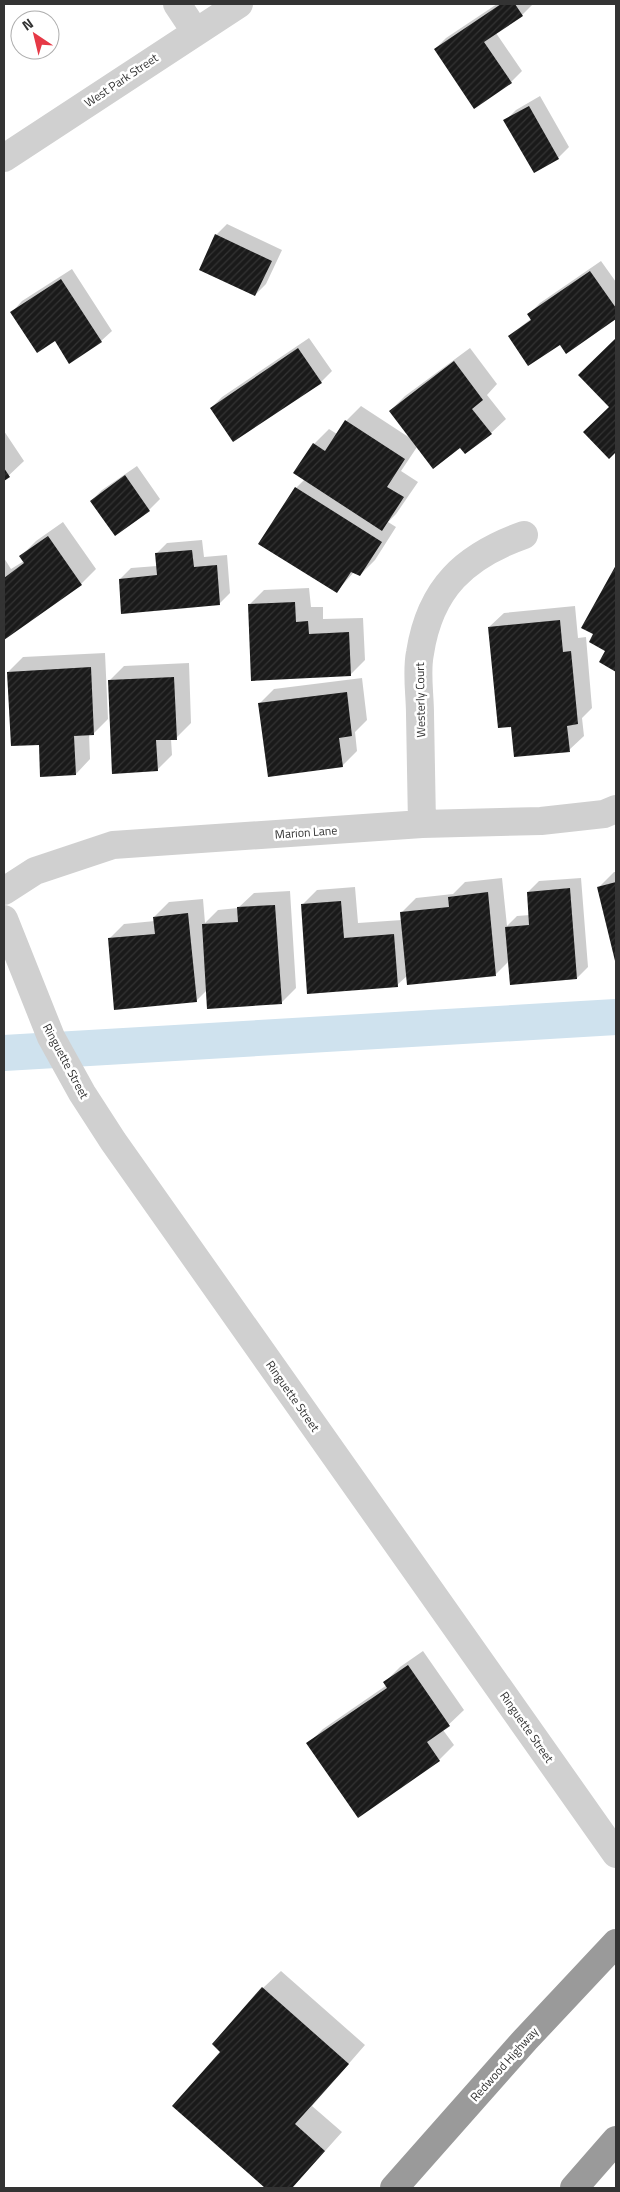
<svg xmlns="http://www.w3.org/2000/svg" width="620" height="2192" font-family="'Titillium Web',sans-serif">
<style>
.shadow{fill:#0003}
.lines{fill:none;stroke-linecap:round;stroke-linejoin:round}
.canal{stroke:#cfe2ee;stroke-width:36}
.building{fill:url(#building-hatch)}
.minor{stroke:#d0d0d0;stroke-width:28}
.highway{stroke:#9a9a9a;stroke-width:28}
.labels{text-anchor:middle;dominant-baseline:central;stroke-width:5;stroke-linejoin:round;paint-order:stroke}
.street-label{font-size:12px;fill:#333;stroke:#fff}
</style>
<defs>
<pattern id="building-hatch" width="6" height="6" patternUnits="userSpaceOnUse" patternTransform="scale(1.25)"><rect width="6" height="6" fill="#1a1a1a"/><path d="M-1 1l2-2M0 6l6-6M5 7l2-2" fill="none" stroke="#333"/></pattern>
</defs>
<rect width="100%" height="100%" fill="#fff"/>
<!-- shadow -->
<path class="shadow" d="M497,4H533L522,15L496,33L522,71L511,82L435,49L446,38Z
M540,96L569,147L558,158L505,121L516,110Z
M227,224L282,250L266,284L255,295L216,235Z
M601,261L616,282V318L566,352L560,343L509,336L532,318L529,314L540,303Z
M72,269L112,331L101,341L55,339L12,312L22,301Z
M309,338L332,371L321,382L211,408L222,397Z
M616,339V450L610,457V407L580,375Z
M470,348L497,384L487,395L506,419L491,433L460,447H417L401,471L418,482L396,514L388,522L396,527L375,560L360,575L354,572L337,591L296,488L305,479L314,444L329,429L337,434L346,421L361,406L410,438L390,411L405,396Z
M4,431L24,461L4,480Z
M137,466L160,499L149,510L115,534L91,501L102,490Z
M63,522L96,569L81,584L4,638V558L11,569L24,561L21,556L36,541Z
M202,540L204,557L227,555L230,593L219,604L120,579L131,568L157,566L156,554L167,543Z
M616,568V670L601,662L607,651L595,634L583,627Z
M309,588L311,607H323V619L363,618L365,660L350,675L249,605L264,590Z
M575,606L578,638L586,637L592,708L582,718L584,736L569,750L512,726L489,627L504,613Z
M105,653L108,719L93,734H89L90,759L76,774L8,672L23,657Z
M189,663L191,723L176,738L171,739L172,755L157,770L109,681L124,666Z
M362,678L367,720L355,732L357,751L342,766L259,704L274,689Z
M614,872H616V962L599,887Z
M502,878L507,926L517,916L530,915L528,892L539,881L581,878L588,967L577,978L509,961L495,975L407,976L397,985L302,905L317,890L355,887L358,923L402,920L401,913L416,898L453,894L465,882Z
M290,891L296,988L281,1003L207,990L196,1001L109,939L124,924L155,921L154,917L169,902L203,899L205,923L218,910L238,908L254,893Z
M423,1651L464,1710L443,1730L454,1745L439,1760L308,1744L323,1729L387,1685L385,1682L400,1667Z
M281,1971L365,2045L312,2106L342,2132L292,2188H267L174,2106L222,2052L263,1988Z"/>
<g class="lines">
<!-- canal -->
<path class="canal" d="M4,1053L616,1017"/>
</g>
<!-- building -->
<path class="building" d="M501,4H515L523,16L484,42L512,83L474,109L434,49Z
M529,106L559,159L534,173L503,120Z
M215,234L272,261L255,296L199,270Z
M590,271L616,308V319L566,354L560,345L528,366L508,336L531,320L527,314Z
M61,279L102,342L69,364L55,341L37,353L10,312Z
M616,338V452L609,459L583,432L609,407L578,375Z
M298,348L322,383L233,442L210,408Z
M454,361L483,400L472,409L492,434L465,454L460,448L433,469L389,411Z
M345,420L405,459L387,487L404,497L382,531L293,473L313,443L325,451Z
M4,468L10,477L4,481Z
M125,475L150,511L115,536L90,501Z
M295,487L382,542L360,576L351,572L337,593L258,544Z
M48,536L82,585L4,640V578L24,563L19,556Z
M192,550L194,567L217,565L220,605L121,614L119,579L157,575L155,553Z
M616,565V672L599,662L605,651L589,642L593,634L581,628Z
M295,602L296,622L308,621L309,634L349,632L351,676L251,681L248,604Z
M560,620L563,652L571,651L578,724L567,726L570,752L514,757L511,727L498,728L488,627Z
M91,667L94,735L74,736L76,775L40,777L39,745L11,746L7,672Z
M174,677L177,740H156L158,771L112,774L108,680Z
M347,692L352,736L339,738L343,767L268,777L258,703Z
M616,882V965L597,887Z
M570,888L577,979L510,985L505,927L529,925L527,892Z
M488,892L496,976L407,985L400,912L449,907L448,897Z
M341,901L344,938L394,934L398,987L307,994L301,904Z
M275,905L282,1004L207,1009L202,924L238,922L237,907Z
M188,913L197,1002L114,1010L108,938L155,934L153,917Z
M408,1665L450,1726L427,1742L440,1761L358,1818L306,1743L387,1688L383,1682Z
M262,1987L349,2064L295,2124L325,2151L292,2188H265L172,2106L220,2052L212,2044Z"/>
<g class="lines">
<!-- minor -->
<path class="minor" d="M177,4L195,31
M4,158L239,4
M422,824C421,788 421,751 420,714C420,694 416,672 420,653C430,588 465,556 524,535
M4,891L35,871L113,845L422,824L541,821L604,814L616,809
M4,919L51,1037L82,1093L113,1141L616,1854"/>
<!-- highway -->
<path class="highway" d="M394,2188L525,2040L616,1943
M574,2188L616,2140"/>
</g>
<g class="labels">
<!-- street labels -->
<g class="street-label">
<text transform="translate(121 80) rotate(-34)">West Park Street</text>
<text transform="translate(420 700) rotate(-91)">Westerly Court</text>
<text transform="translate(306 832) rotate(-4)">Marion Lane</text>
<text transform="translate(66 1061) rotate(62)">Ringuette Street</text>
<text transform="translate(293 1396) rotate(55)">Ringuette Street</text>
<text transform="translate(527 1727) rotate(55)">Ringuette Street</text>
<text transform="translate(504 2064) rotate(-48)">Redwood Highway</text>
</g>
</g>
<!-- border -->
<rect width="620" height="2192" fill="none" stroke="#333333" stroke-width="10"/>
<!-- north arrow -->
<g transform="translate(35 35) rotate(325)"><circle r="24" fill="#ffffff" stroke="#adadad"/>
<path d="M0-4L9 19L0 12L-9 19Z" fill="#e63946"/>
<text y="-8" font-size="14" font-weight="bold" text-anchor="middle" fill="#333333">N</text>
</g>
</svg>
